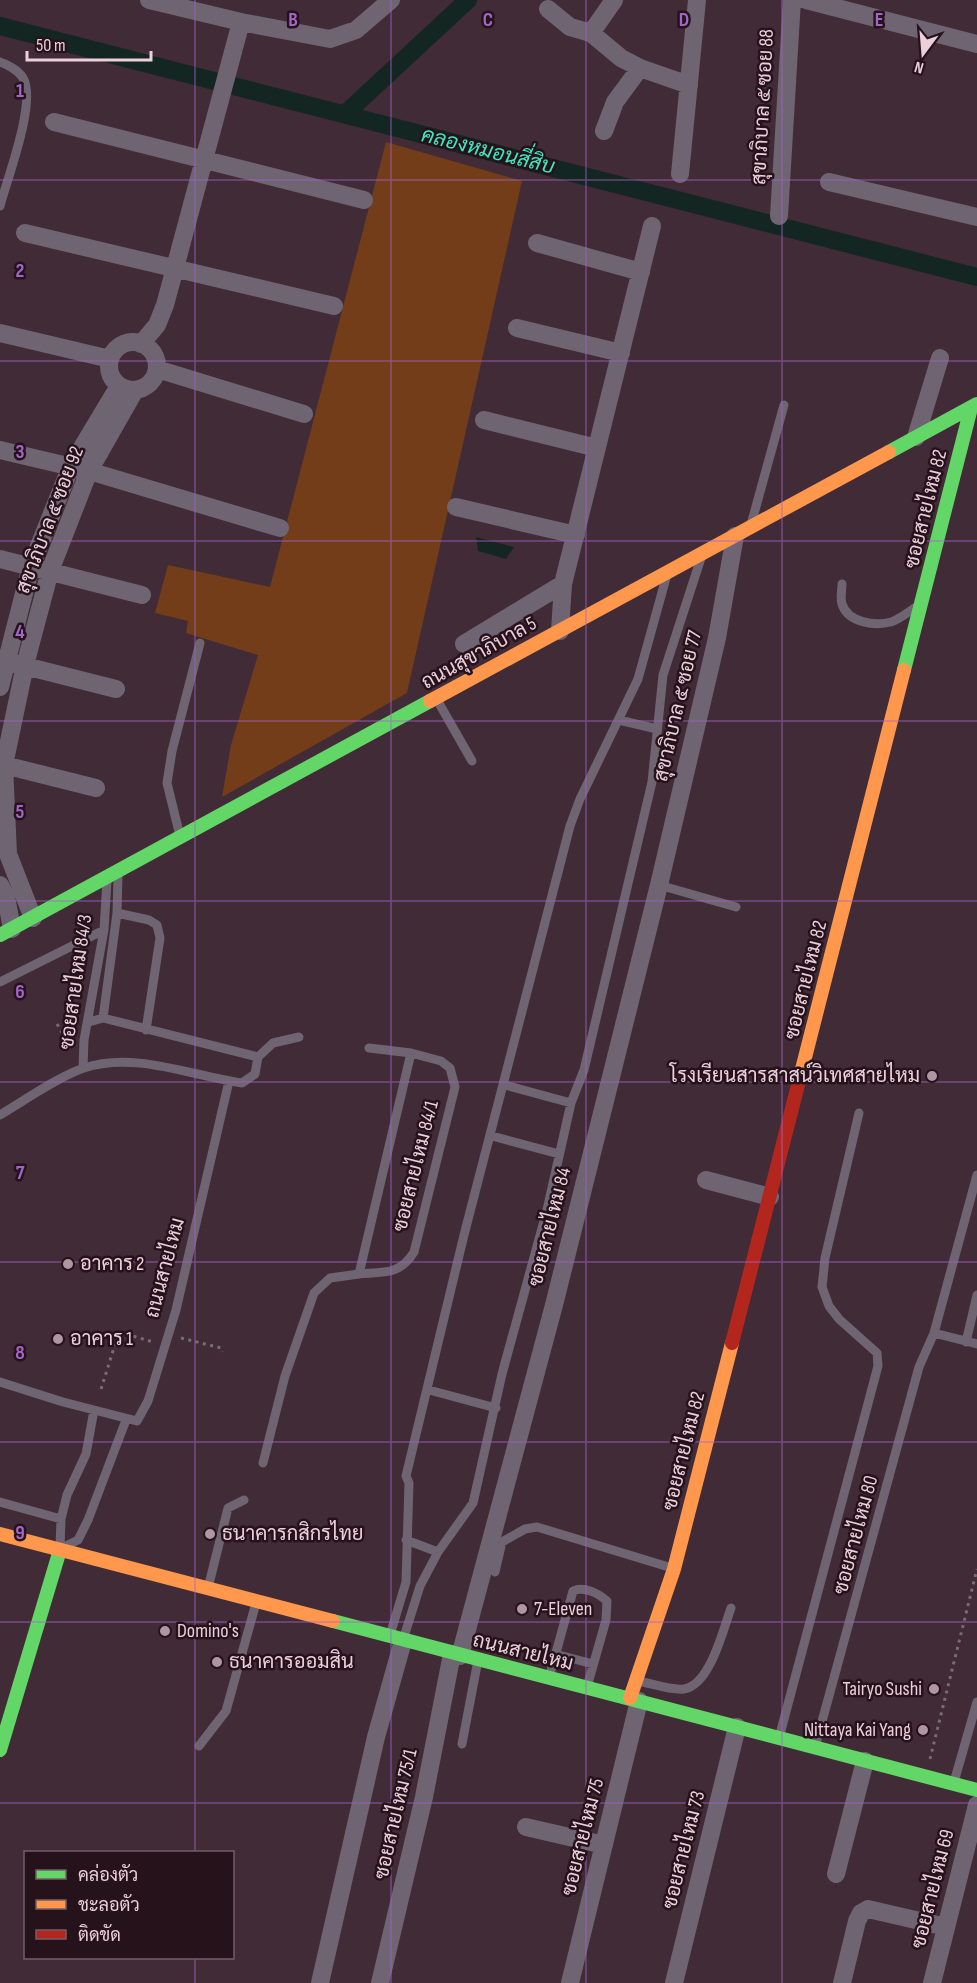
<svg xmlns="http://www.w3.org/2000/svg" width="977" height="1983" font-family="'Sofia Sans Condensed',Sarabun,sans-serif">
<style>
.green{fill:#733d19}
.water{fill:#142621}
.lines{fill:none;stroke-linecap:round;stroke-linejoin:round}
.canal{stroke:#142621;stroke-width:18}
.path{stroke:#766c78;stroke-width:3;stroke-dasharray:3 4.5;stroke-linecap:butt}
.lane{stroke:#6e6472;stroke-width:9}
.street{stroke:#6e6472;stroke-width:18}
.fast{stroke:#63d668;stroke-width:14}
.slow{stroke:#ff974d;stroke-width:14}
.jam{stroke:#b3261e;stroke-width:14}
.grid{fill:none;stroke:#a265c8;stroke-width:1.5;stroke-opacity:0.55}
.poi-dot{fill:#b096a1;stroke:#25121b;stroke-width:2}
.labels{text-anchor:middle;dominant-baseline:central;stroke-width:5;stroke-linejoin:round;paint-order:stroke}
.street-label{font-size:20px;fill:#ebcfda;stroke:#25121b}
.poi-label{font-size:20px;fill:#ebcfda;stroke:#25121b;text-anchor:start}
.water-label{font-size:21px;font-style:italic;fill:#3ee7bf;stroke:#25121b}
.grid-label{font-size:20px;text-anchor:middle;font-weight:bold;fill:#a265c8;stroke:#25121b;stroke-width:5;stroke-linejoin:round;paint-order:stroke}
</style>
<rect width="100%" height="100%" fill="#412b36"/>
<!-- green -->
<path class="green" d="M386,142L522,181L407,693L222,797L231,745L258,655L186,633L188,621L155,613L168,565L270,587Z"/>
<!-- water -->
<path class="water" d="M476,537L514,547L506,559L478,551Z"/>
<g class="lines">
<!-- canal -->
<path class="canal" d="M0,26L977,277
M345,114L468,0"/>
<!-- path -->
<path class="path" d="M57,1024L71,1048
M181,1338L221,1348L222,1352
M101,1389L119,1332L153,1342
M930,1759L977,1569"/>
<!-- lane -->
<path class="lane" d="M0,62C7,64 19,71 23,78C37,102 7,179 0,206
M752,521L784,405
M842,584C842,590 840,598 842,604C848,623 875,626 891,622C900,619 908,612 916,607
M436,698L472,761
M619,720L657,729
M180,836L167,783L172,751L200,643
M659,885L736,907
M117,913L149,920L157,925L160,938L146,1030
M0,982L104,930
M103,1018L117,913L118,875
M258,1057L273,1043L299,1037
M83,1068L84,1040L104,930L107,880
M505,1085L571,1103
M0,1115C22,1102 61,1075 84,1068C134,1051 192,1076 242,1083L255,1074L258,1057L103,1018L89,1022
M492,1136L559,1154
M977,1175L934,1333L977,1344
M359,1274C384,1272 400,1275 414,1252L455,1087L450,1068L441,1061L411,1053
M966,1342L977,1295
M0,1382L63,1402L137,1421L148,1401L176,1310L229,1081
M429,1390L496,1408
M263,1463L285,1376L314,1293L330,1278L359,1274L411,1053L369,1048
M0,1502L61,1519
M406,1540L438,1552
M60,1547L61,1519L67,1495L86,1454L94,1410
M64,1547L78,1540L88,1520L126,1420
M495,1572L502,1542L525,1529L537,1527L672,1568
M208,1588L228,1508L244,1500
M390,1635L406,1582L409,1483L406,1476L464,1235L570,826L580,799L638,679L666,578
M403,1640L420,1586L438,1552L473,1503L502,1374L547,1210L571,1103L584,1070L652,782L663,675L701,558
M555,1654L593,1664
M549,1678L573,1591C584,1586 598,1593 607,1601L606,1620L587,1687
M638,1681C651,1683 671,1691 684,1689C710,1685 723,1630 731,1608
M779,1738L878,1366L877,1353L839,1319L829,1306L822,1287L825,1258L859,1113
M462,1744L478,1660
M199,1746L226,1711L256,1603
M815,1747L919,1367L934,1333
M954,1782L977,1702"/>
<!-- street -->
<path class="street" d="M149,0L241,22L330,39L356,30L391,0
M806,0L977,44
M548,9L570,27L591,33L621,58L640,68L689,85
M591,33L614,0
M54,122L364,200
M604,131L615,102L640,68
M680,174L697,0
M829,182L977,217
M779,216L792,0
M25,233L334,306
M537,243L641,272
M517,328L621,353
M0,333L110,359
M109 366a24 24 0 1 1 48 0a24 24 0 1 1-48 0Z
M141,344L157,325L165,305L241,22
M157,369L304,414
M484,420L597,448
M916,437L940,358
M0,450L89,471L280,528
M456,507L576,535
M0,559L142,595
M560,631L563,584L652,226
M464,644L563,584
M13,663L116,689
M0,687L31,566L71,466L119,386
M0,764L96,788
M0,885L6,897L12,929
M33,918L8,854L4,765L25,665L50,571L89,471L135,390
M706,1180L770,1197
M460,1656L554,1305L659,885L717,638L735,536
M526,1827L604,1845
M836,1874L865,1761
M320,1983L376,1737L403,1641
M380,1983L424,1797L452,1654
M570,1983L639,1701
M674,1983L737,1727
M842,1983L857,1921L861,1913L868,1909L946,1927
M932,1983L977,1805"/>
<!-- fast -->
<path class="fast" d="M889,452L977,404
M904,670L971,408
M0,935L430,701
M333,1621L977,1790
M0,1750L60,1550"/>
<!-- slow -->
<path class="slow" d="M430,701L889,452
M799,1081L904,670
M0,1534L333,1621
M630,1698L674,1569L732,1343"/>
<!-- jam -->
<path class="jam" d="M732,1343L799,1081"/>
</g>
<!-- grid -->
<path class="grid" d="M195,0V1852M391,0V1983M586,0V1983M782,0V1983M0,180H977M0,361H977M0,541H977M0,721H977M0,901H977M0,1082H977M0,1262H977M0,1442H977M0,1622H977M0,1803H977M195,1958V1983"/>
<!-- markers -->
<g class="poi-dot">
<circle cx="932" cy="1076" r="6"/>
<circle cx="68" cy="1264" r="6"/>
<circle cx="58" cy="1339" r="6"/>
<circle cx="210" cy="1534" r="6"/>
<circle cx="522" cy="1609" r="6"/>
<circle cx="165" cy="1631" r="6"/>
<circle cx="217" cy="1662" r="6"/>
<circle cx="934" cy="1689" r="6"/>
<circle cx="923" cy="1730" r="6"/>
</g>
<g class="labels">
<!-- street labels -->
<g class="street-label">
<text transform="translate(763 107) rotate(-87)">สุขาภิบาล ๕ ซอย 88</text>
<text transform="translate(926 509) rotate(-76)">ซอยสายไหม 82</text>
<text transform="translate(50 520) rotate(-69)">สุขาภิบาล ๕ ซอย 92</text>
<text transform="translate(479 653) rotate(-29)">ถนนสุขาภิบาล 5</text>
<text transform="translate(678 706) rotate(-77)">สุขาภิบาล ๕ ซอย 77</text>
<text transform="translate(806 980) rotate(-76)">ซอยสายไหม 82</text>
<text transform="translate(76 982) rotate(-82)">ซอยสายไหม 84/3</text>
<text transform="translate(416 1166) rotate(-76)">ซอยสายไหม 84/1</text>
<text transform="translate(550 1227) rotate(-76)">ซอยสายไหม 84</text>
<text transform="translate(165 1268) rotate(-75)">ถนนสายไหม</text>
<text transform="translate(684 1451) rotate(-76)">ซอยสายไหม 82</text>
<text transform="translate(856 1535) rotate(-75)">ซอยสายไหม 80</text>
<text transform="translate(523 1652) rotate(14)">ถนนสายไหม</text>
<text transform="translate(396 1814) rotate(-77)">ซอยสายไหม 75/1</text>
<text transform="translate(583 1837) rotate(-76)">ซอยสายไหม 75</text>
<text transform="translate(684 1850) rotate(-76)">ซอยสายไหม 73</text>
<text transform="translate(933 1889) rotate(-76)">ซอยสายไหม 69</text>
</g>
<!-- poi labels -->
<g class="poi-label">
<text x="920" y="1076" text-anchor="end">โรงเรียนสารสาสน์วิเทศสายไหม</text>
<text x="80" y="1264">อาคาร 2</text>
<text x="70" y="1339">อาคาร 1</text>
<text x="222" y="1534">ธนาคารกสิกรไทย</text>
<text x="534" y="1609">7-Eleven</text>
<text x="177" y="1631">Domino's</text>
<text x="229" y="1662">ธนาคารออมสิน</text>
<text x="922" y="1689" text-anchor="end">Tairyo Sushi</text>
<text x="911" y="1730" text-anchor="end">Nittaya Kai Yang</text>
</g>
<!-- water labels -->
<g class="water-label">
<text transform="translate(488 151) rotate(14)">คลองหมอนสี่สิบ</text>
</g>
</g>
<g class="grid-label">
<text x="293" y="26">B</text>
<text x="488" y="26">C</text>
<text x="684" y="26">D</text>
<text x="879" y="26">E</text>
<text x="20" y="97">1</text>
<text x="20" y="277">2</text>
<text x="20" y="458">3</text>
<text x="20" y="638">4</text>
<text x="20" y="818">5</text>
<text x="20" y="998">6</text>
<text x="20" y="1179">7</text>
<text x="20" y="1359">8</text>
<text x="20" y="1539">9</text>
</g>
<!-- legend -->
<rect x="24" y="1851" width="210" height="108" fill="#25121b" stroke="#745e67" stroke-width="1.5"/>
<rect x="36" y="1870" width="30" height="9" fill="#63d668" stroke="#745e67" stroke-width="1.5"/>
<text x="78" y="1881" font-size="18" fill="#ebcfda">คล่องตัว</text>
<rect x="36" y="1900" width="30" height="9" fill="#ff974d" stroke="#745e67" stroke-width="1.5"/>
<text x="78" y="1911" font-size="18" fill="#ebcfda">ชะลอตัว</text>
<rect x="36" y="1930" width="30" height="9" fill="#b3261e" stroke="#745e67" stroke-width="1.5"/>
<text x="78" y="1941" font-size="18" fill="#ebcfda">ติดขัด</text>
<!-- north arrow -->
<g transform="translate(923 54) rotate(196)" stroke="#25121b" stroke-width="4.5" paint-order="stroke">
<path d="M0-4.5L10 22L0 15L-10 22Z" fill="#ebcfda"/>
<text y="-9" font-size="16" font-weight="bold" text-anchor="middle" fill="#ebcfda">N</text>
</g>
<!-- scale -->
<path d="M27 51v9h124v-9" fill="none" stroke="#ebcfda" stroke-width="3"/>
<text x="36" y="51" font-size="18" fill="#ebcfda" stroke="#25121b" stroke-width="4.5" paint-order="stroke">50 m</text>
</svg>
